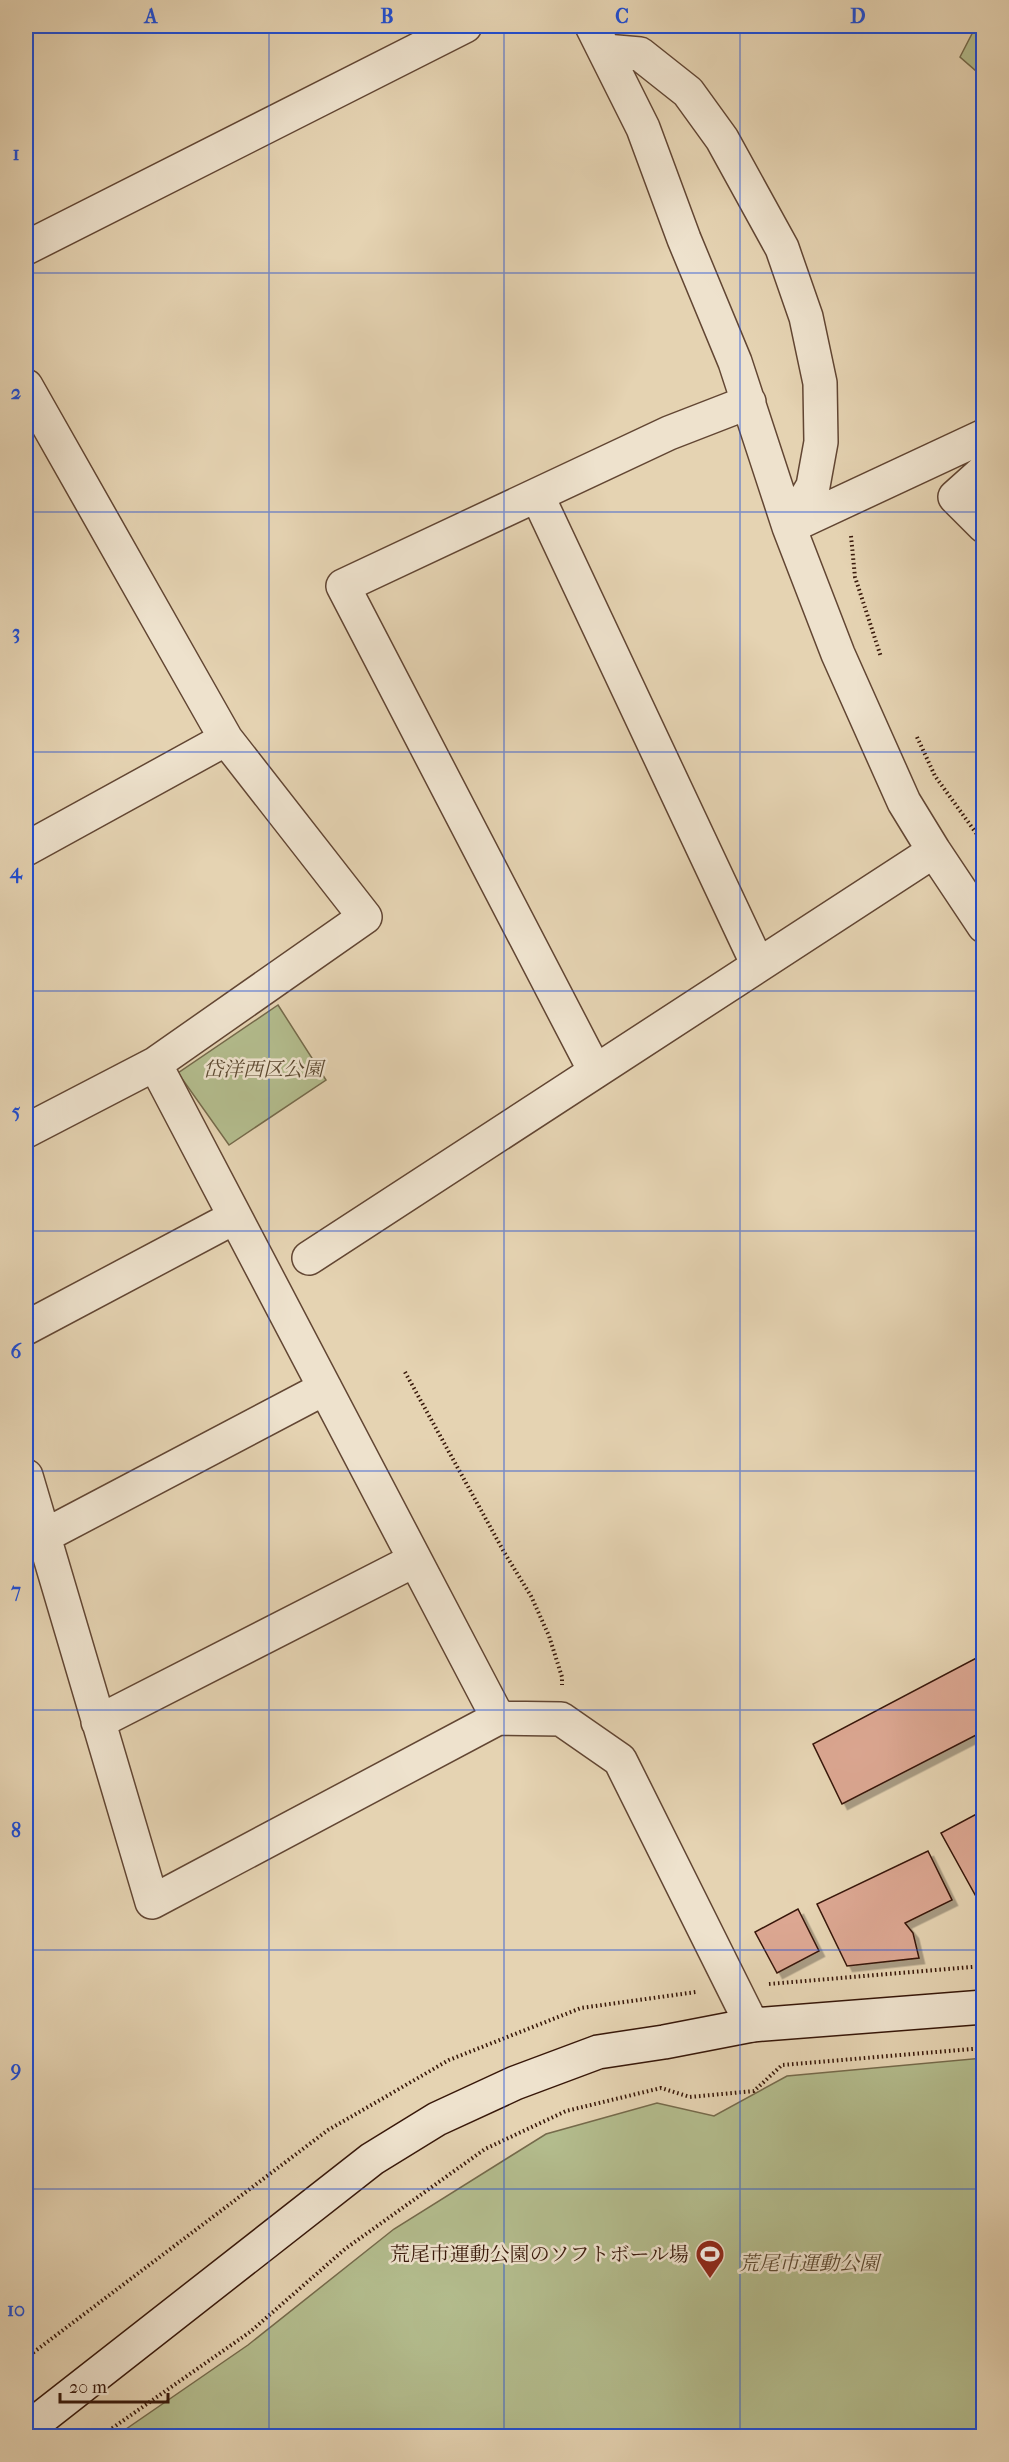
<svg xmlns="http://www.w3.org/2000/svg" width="1009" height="2462" font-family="'IM FELL French Canon','Noto Serif JP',serif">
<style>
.green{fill:#b3bc8d;stroke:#756a4b;stroke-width:1.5}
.building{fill:#dca792;stroke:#371709;stroke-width:1.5;filter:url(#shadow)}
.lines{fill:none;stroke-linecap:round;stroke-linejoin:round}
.street-casing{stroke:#624633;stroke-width:36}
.secondary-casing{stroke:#371709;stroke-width:36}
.path{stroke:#371709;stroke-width:4;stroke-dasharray:1.5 3;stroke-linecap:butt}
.street{stroke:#eee2cd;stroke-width:33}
.secondary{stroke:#eee2cd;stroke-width:33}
.grid{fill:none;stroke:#1d4ed8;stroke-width:1.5;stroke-opacity:0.55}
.labels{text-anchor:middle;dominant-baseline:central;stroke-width:5;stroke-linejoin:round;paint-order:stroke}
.park-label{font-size:20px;font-style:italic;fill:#5c4931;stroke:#eee2cd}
.poi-label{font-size:20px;fill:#371709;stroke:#eee2cd;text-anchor:end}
.neatline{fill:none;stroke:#1d4ed8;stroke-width:2}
.grid-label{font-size:20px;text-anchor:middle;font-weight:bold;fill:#1d4ed8}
</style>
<defs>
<filter id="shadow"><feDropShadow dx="5.5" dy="5.5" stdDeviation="0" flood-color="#0004"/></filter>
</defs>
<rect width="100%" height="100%" fill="#e5d3b2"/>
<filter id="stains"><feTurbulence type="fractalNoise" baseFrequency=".00333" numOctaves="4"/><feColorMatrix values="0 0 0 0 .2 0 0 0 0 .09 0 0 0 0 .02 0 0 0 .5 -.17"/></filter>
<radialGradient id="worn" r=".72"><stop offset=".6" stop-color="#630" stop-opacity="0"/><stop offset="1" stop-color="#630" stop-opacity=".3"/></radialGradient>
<!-- green -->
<path class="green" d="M976,26H983V77L960,57Z
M278,1005L326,1080L229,1145L178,1073Z
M983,2058V2436H116L248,2345L394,2229L546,2134L657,2103L714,2116L787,2076Z"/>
<!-- building -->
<path class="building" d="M984,1654V1731L842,1804L813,1744Z
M984,1810V1911L941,1833Z
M928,1851L952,1900L905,1923L913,1933L919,1958L847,1966L817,1904Z
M798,1909L819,1951L777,1973L755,1932Z"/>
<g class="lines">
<!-- street casing -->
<g class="street-casing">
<path id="street" d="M592,26L643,128L684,239L735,362L789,527L838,654L904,802L934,851L984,926
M605,51L640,54L688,92L722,139L782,248L806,317L820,383L821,442L813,486L789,527
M26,248L465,26
M26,386L226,739
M984,471L955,497L984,526
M537,495L758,965
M789,527L984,436
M26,849L226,739L365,917L155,1064L498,1718L152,1902L26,1476
M595,1071L343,586L669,433L749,402
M26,1131L155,1064
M309,1258L934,851
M26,1328L235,1217
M44,1536L325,1388
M498,1718L561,1719L620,1760L752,2025
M98,1722L415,1560"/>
</g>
<!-- secondary casing -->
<g class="secondary-casing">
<path id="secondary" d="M26,2430L372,2159L437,2119L515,2083L598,2052L664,2042L752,2025L984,2007"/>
</g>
<!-- path -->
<path class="path" d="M851,536L855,577L881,657
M917,737L935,776L984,844
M405,1372L504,1552L531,1596L549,1636L562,1677V1685
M769,1984L984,1966
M26,2358L328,2130L449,2060L581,2008L696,1992
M101,2436L250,2332L345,2249L485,2149L566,2111L661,2088L690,2097L754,2091L782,2065L984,2048"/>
<!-- street -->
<use href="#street" class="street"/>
<!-- secondary -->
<use href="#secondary" class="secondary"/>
</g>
<!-- grid -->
<path class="grid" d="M269,26V2436M504,26V2436M740,26V2436M26,273H984M26,512H984M26,752H984M26,991H984M26,1231H984M26,1471H984M26,1710H984M26,1950H984M26,2189H984"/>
<!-- icons -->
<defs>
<g id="stadium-pin" transform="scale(1.5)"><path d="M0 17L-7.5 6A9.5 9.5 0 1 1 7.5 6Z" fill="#8f2418" stroke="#eee2cd"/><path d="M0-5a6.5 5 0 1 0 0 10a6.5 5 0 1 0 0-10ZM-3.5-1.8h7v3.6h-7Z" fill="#fff"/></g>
</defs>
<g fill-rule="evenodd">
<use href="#stadium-pin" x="710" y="2254"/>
</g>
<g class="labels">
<!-- park labels -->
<g class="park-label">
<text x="263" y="1069">岱洋西区公園</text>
<text x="809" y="2263">荒尾市運動公園</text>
</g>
<!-- poi labels -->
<g class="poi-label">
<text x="689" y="2254">荒尾市運動公園のソフトボール場</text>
</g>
</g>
<!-- margin -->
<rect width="1009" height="2462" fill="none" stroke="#e5d3b2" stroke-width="66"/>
<!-- scale -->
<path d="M60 2393v9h108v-9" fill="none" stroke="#371709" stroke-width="3"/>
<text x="69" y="2393" font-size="18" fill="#371709" stroke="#eee2cd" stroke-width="4.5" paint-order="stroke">20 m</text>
<rect x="33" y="33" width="943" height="2396" class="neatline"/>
<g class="grid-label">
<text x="151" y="23">A</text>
<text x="387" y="23">B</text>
<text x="622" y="23">C</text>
<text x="858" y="23">D</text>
<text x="16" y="160">1</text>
<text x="16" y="399">2</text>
<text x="16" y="639">3</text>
<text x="16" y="878">4</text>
<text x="16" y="1118">5</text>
<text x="16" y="1358">6</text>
<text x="16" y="1597">7</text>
<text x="16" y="1837">8</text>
<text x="16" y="2076">9</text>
<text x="16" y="2316">10</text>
</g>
<rect width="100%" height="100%" filter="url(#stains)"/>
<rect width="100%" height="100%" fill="url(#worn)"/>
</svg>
